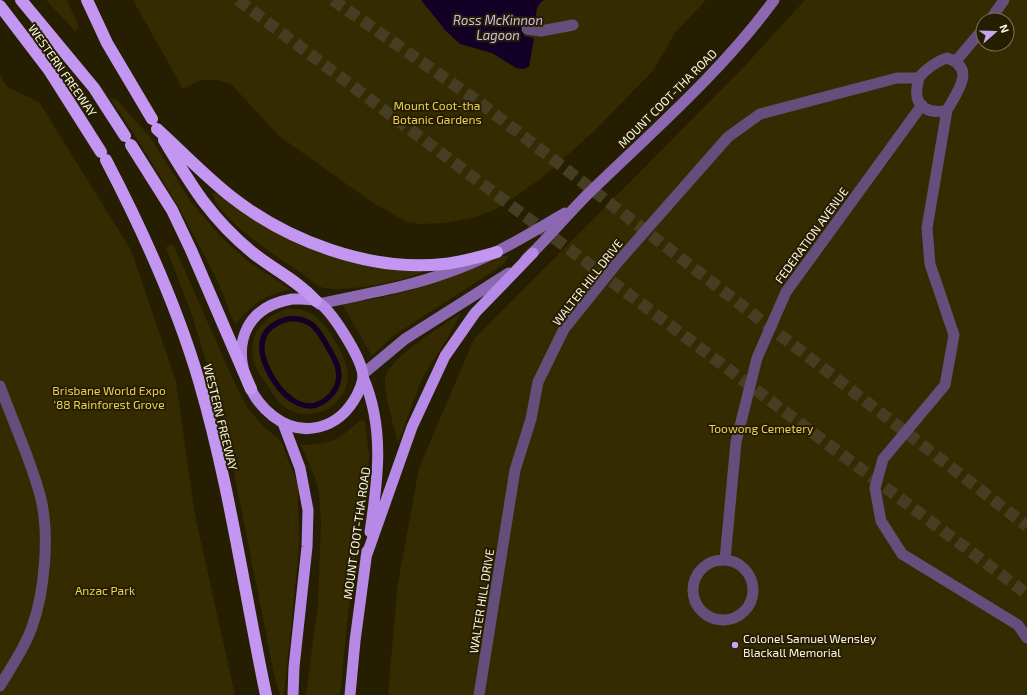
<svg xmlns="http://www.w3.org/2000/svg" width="1027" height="695" font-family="'Exo 2',sans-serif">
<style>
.green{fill:#352b01;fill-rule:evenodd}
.water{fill:#130026}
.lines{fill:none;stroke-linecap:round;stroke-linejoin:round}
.stream{stroke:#130026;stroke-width:5.5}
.motorway-tunnel{stroke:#453e23;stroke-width:12;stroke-dasharray:12 6;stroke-linecap:butt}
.service{stroke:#644e7c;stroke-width:11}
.secondary{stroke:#8c68b2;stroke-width:11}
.trunk{stroke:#b689e6;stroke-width:11}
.motorway{stroke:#c296f1;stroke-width:12}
.poi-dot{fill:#c8a6ef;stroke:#251e01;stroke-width:1.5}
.labels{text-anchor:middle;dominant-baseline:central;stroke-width:4;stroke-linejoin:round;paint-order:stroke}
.street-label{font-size:12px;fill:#faf5e4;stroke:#251e01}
.park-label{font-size:12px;fill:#edce59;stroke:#251e01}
.poi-label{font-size:12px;fill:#faf5e4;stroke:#251e01;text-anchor:start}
.water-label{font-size:13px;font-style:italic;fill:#d2b8f1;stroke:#251e01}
</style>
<rect width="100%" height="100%" fill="#251e01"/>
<!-- green -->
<path class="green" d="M46,0H67L79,27L75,31Z
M133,0H706L675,33L653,71L593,132L542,178L497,209L472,218L446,223L420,224L407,222L373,203L279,136L231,84L217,80H201L183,89Z
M805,0H1027V695H388L397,589L419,468L474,339L742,69ZM983,20H1007V44H983Z
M0,74L6,86L39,102L131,250L176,381L195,515L235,695H0Z
M109,97L117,100L150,137L191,202L222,238L249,262L291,290C264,294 253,304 235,324C227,308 223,290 214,274C183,213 149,154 109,97Z
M213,193H218L264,225L421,269L422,272C405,282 344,292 324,288C317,287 310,279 304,275C286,263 212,215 213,193Z
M169,244L174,246L234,382L248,409L263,426L281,441L298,485L299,550L284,695H280L274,674L224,422L192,315L166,248Z
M500,256H509L504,264L393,336L372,356L342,304C402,296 446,282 500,256Z
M287,309C295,309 303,309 310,313C321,319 327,328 333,338C345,357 356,379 339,399C325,416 299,420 282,405C275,399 271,391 266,383C261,377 256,370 254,362C247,337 262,316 287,309Z
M461,313L446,341L423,376L398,443C394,426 384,395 385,379C387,359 444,325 461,313Z
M360,420L365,421L369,456L367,484L352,576L340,695H306L318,603L321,521L319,492L314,475L301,445C329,444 340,440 360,420Z"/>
<!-- water -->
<path class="water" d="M421,0H544C535,5 536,15 536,24L525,23L524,36L534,38L529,67L523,69L516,68L492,53L460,44L446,31Z"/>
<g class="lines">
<!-- stream -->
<path class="stream" d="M288,319C296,318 304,319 311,324C318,329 322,337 326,344C336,360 346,376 332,394C310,419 286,400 273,379C258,354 254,328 288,319Z"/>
<!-- motorway-tunnel -->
<path class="motorway-tunnel" d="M238,0L1027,594
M333,0L479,102L1027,526"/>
<!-- service -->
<path class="service" d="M990,20L1004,0
M527,29L541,31L573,25
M947,58C977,68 957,92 947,110C930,115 914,107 917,87C918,85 918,80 919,78C924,70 939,60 947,58Z
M956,61L983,29
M947,110L927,228L930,264L954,335L945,385L883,459L875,488L881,521L902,554L1018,625L1027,638
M0,386C13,422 30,458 40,495C50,532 45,591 32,627C25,648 11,667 0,686
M725,559L736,442L757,358L786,292L922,105
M693 590a30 30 0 1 1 60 0a30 30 0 1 1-60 0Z
M479,695L515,470L531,419L538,382L564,329L617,263L728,137L760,114L897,78H919"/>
<!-- secondary -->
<path class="secondary" d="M526,259C549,238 568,213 591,191C654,130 722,71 774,0
M319,304C362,294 405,288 446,273C489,259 527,235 565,213
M363,374L405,339L509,273"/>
<!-- trunk -->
<path class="trunk" d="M292,299C299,299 310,298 316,301C331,308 361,358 363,375C363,382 360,389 357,395C349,410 336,423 319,427C252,444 198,315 292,299Z
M363,377C385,428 378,479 370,532
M283,423L300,468L308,510L307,547L294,667L293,695
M366,557L412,427L445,356L475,313L533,253
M350,695L355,641L367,551"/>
<!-- motorway -->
<path class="motorway" d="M21,0L94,88L125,136
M87,0L107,43L152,119
M0,6L49,70L101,152
M157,129C181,151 204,175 229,195C287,241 369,272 444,264C462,262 479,257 497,252
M164,140C192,186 210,218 253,253C273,269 298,281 316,301
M131,145L172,210L191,250L251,389
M106,160C143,231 176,303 199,381C229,483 244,590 266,695"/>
</g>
<!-- markers -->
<circle class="poi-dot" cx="735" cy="645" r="4"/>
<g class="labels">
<!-- street labels -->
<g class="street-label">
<text transform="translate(63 70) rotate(55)">WESTERN FREEWAY</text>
<text transform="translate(667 98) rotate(-45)">MOUNT COOT-THA ROAD</text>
<text transform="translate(811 235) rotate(-54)">FEDERATION AVENUE</text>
<text transform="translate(587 282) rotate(-52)">WALTER HILL DRIVE</text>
<text transform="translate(221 417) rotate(76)">WESTERN FREEWAY</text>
<text transform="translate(356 533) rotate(-82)">MOUNT COOT-THA ROAD</text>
<text transform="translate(481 601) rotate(-81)">WALTER HILL DRIVE</text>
</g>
<!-- park labels -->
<g class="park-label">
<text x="437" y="105">Mount Coot-tha<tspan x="437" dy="14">Botanic Gardens</tspan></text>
<text x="109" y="390">Brisbane World Expo<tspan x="109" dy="14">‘88 Rainforest Grove</tspan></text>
<text x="761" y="428">Toowong Cemetery</text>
<text x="105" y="590">Anzac Park</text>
</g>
<!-- poi labels -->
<g class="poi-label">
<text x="743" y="638">Colonel Samuel Wensley<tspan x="743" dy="14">Blackall Memorial</tspan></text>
</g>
<!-- water labels -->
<g class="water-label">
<text x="498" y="20">Ross McKinnon<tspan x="498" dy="15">Lagoon</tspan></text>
</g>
</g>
<!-- north arrow -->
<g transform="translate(995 32) rotate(70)"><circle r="19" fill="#251e01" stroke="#7a745c"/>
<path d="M0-3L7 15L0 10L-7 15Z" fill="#c8a6ef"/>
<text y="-6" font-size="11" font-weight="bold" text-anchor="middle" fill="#faf5e4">N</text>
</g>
</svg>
